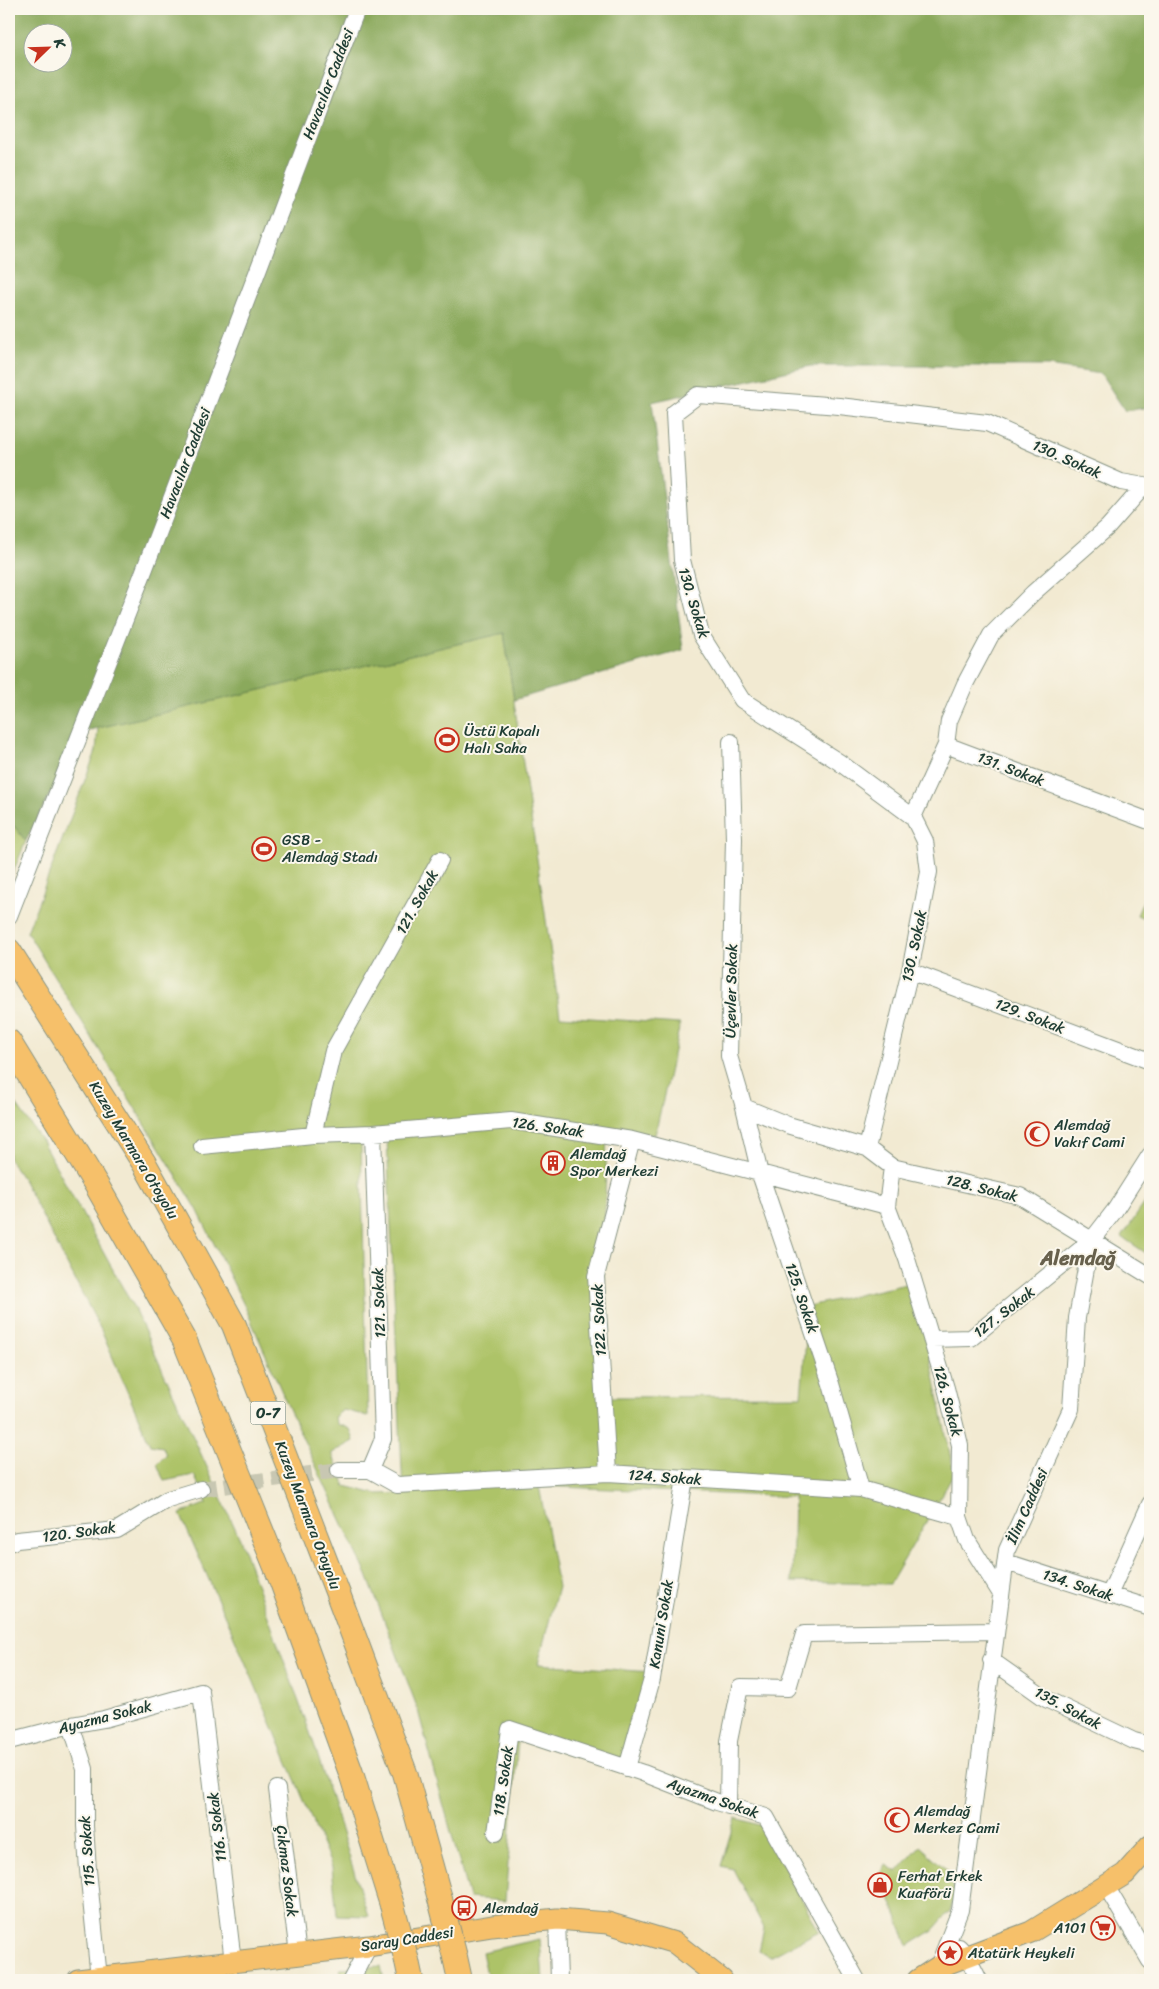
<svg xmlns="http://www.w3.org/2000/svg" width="1159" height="1989" font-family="Sriracha,sans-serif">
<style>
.green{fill:#adc368;stroke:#66804e;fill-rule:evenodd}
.forest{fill:#8aa95c;stroke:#547348;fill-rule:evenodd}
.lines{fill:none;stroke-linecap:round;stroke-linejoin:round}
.minor-tunnel{stroke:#c8c7b2;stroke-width:16;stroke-dasharray:16 8;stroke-linecap:butt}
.minor-casing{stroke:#889483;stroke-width:18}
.major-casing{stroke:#889483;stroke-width:23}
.highway-casing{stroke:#889483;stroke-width:26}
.minor{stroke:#fff;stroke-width:16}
.major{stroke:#f6c06b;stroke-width:21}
.highway{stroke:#f6c06b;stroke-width:24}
.highway-bridge-casing{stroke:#889483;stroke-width:26;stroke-linecap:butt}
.highway-bridge{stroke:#f6c06b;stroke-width:24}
.labels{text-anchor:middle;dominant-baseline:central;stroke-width:4;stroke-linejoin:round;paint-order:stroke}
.shield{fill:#fbf7ec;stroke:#61756b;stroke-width:1}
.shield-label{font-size:14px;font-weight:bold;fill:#1f3d34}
.street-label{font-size:15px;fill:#1f3d34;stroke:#fbf7ec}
.poi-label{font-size:15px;fill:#1f3d34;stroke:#fbf7ec;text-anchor:start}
.district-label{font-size:20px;font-weight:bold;fill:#68614d;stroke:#fbf7ec}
</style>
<rect width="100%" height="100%" fill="#fbf7ec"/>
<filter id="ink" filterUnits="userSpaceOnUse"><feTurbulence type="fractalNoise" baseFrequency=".02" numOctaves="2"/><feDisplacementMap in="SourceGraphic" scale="10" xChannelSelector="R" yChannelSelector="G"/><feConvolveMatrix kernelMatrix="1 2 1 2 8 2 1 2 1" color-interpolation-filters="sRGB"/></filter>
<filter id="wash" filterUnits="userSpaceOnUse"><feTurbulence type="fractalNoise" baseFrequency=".0096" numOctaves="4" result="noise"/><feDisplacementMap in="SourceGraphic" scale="20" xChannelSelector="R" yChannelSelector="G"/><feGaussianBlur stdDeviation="1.12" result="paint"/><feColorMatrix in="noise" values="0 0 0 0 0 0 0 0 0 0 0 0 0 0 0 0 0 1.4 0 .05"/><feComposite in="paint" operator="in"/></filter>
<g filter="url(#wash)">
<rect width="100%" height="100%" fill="#f2ead2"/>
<!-- green -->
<path class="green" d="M504,633L560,1016L680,1024L655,1135L607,1128L603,1284L610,1397L801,1396L809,1306L915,1282L954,1474L890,1584L792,1582L794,1497L539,1486L558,1587L538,1664L652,1672L629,1763L518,1740L505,1901L469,1898L417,1707L367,1575L291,1413L246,1309L197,1209L27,932L96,751L98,728ZM387,1139L403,1493L376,1494L345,1486L332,1453L354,1441L350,1429L337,1424L334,1417L343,1410L368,1416L361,1144Z
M9,820L26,841L9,882Z
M1150,885V921L1137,915Z
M9,1094L42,1141L134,1308L240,1539L314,1744L368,1916L337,1915L332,1867L253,1680L180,1514L207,1503L194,1475L164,1481L157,1464L166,1455L163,1447L150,1445L101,1330L24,1181L9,1159Z
M1150,1195V1255H1149L1122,1237Z
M735,1818L763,1826L819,1931L770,1957L759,1951L764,1928L733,1869L721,1866Z
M920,1846L949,1872L948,1880L957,1891L950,1911L932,1931L908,1946L881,1873L886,1865L897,1872Z
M540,1939L543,1980H488L482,1952Z
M381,1966L384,1980H342L340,1969Z"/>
<!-- forest -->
<path class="forest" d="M9,9H1150V407L1125,411L1101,374L1048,366H811L652,402L683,650L514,700L504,633L81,732L26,841L9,820ZM32,32H62V62H32Z"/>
</g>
<g filter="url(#ink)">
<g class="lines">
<!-- minor-tunnel -->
<path class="minor-tunnel" d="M201,1489L339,1470"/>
<!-- minor casing -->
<g class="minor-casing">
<path id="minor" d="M1150,487L1121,482L987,423L839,406L698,395L674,413L682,560L701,635L742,700L839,762L913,817L925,841L929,872L910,971L867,1148L892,1167L1020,1196L1150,1276
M731,742L734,839L729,1056L744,1107L788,1125L867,1148
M946,745L949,721L965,684L991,635L1033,593L1108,527L1144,486
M913,817L946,745L1149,821
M9,916L142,576L357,9
M910,971L1150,1061
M744,1107L760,1174L831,1384L861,1489
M313,1135L333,1051L440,860
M202,1146L313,1135L373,1133L511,1121L632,1140L887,1206
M892,1167L887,1206L907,1259L946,1388L960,1445L959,1517L967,1540L1001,1594
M931,1339L971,1338L1091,1241
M339,1470H370
M370,1470L397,1485L608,1473L861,1489L959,1517
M370,1470L383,1439L373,1133
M608,1473L596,1276L632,1140
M9,1543L17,1540L117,1530L168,1499L201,1489
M1006,1562L1150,1608
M1109,1595L1150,1504
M991,1660L1046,1699L1134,1741L1150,1745
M71,1725L85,1769V1826L88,1870L99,1978
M9,1741L71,1725L104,1719L201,1692L233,1962
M627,1768L652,1679L685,1478
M277,1789L298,1954
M728,1806L729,1741L740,1687L788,1688L804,1634L996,1631
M496,1833L510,1729L643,1773L717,1802L766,1817L857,1980
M1106,1886L1150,1961
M557,1919L559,1980
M959,1947L967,1956L979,1980
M938,1967L960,1910L1007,1550L1071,1409L1077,1318L1091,1241L1115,1210L1150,1155
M351,1980L369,1946"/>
</g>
<!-- major casing -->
<g class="major-casing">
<path id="major" d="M78,1980L369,1946L492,1926L557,1919L608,1923L675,1943L722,1980
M918,1980L938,1967L1031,1932L1125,1874L1150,1846"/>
</g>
<!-- highway casing -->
<g class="highway-casing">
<path id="highway" d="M9,951L144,1163L234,1325L338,1594L405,1773L439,1895
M9,1042L97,1186L184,1339L282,1582L351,1773L392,1905
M455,1957L460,1980
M407,1961L411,1980"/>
</g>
<!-- minor -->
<use href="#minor" class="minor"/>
<!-- major -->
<use href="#major" class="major"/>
<!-- highway -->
<use href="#highway" class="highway"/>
<!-- highway-bridge casing -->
<g class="highway-bridge-casing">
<path id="highway-bridge" d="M439,1895L455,1957
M392,1905L407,1961"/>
</g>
<!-- highway-bridge -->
<use href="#highway-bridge" class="highway-bridge"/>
</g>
</g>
<!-- icons -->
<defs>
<g id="stadium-ring" transform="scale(1.25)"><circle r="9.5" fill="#fbf7ec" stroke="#c8321e" stroke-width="1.5"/><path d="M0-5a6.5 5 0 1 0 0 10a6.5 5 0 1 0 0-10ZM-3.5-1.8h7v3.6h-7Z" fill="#c8321e"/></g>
<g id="mosque-ring" transform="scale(1.25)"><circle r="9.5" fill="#fbf7ec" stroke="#c8321e" stroke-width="1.5"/><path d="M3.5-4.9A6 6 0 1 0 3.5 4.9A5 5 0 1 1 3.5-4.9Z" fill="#c8321e"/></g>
<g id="building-ring" transform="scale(1.25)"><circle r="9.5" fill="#fbf7ec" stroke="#c8321e" stroke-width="1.5"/><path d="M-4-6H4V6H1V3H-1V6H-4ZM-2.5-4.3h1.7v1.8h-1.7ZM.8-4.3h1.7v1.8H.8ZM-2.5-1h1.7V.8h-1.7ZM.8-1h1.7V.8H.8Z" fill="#c8321e"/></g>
<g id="shop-ring" transform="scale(1.25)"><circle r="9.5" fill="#fbf7ec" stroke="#c8321e" stroke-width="1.5"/><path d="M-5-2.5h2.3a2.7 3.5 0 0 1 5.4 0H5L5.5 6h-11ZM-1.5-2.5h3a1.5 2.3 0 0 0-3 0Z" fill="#c8321e"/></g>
<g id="bus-ring" transform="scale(1.25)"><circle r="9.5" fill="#fbf7ec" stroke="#c8321e" stroke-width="1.5"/><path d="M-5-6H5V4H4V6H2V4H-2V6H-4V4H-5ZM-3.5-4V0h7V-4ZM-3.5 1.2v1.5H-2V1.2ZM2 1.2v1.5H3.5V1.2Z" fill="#c8321e"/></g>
<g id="supermarket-ring" transform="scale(1.25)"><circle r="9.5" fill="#fbf7ec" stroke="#c8321e" stroke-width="1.5"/><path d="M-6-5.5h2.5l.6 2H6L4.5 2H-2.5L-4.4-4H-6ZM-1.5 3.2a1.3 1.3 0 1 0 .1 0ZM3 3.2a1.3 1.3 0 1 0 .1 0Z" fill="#c8321e"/></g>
<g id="sight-ring" transform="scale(1.25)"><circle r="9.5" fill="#fbf7ec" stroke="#c8321e" stroke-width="1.5"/><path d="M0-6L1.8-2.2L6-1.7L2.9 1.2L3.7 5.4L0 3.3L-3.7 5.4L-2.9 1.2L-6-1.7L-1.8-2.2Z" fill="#c8321e"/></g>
</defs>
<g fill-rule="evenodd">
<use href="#stadium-ring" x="447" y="740"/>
<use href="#stadium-ring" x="264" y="849"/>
<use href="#mosque-ring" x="1037" y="1134"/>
<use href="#building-ring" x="553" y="1163"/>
<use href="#mosque-ring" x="897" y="1820"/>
<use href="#shop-ring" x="880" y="1885"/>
<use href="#bus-ring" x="464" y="1908"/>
<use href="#supermarket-ring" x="1103" y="1928"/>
<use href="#sight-ring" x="950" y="1953"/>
</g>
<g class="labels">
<!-- shield labels -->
<rect class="shield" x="250.5" y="1401.5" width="35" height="23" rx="4"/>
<g class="shield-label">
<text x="268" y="1413">O-7</text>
</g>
<!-- street labels -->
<g class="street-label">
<text transform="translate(328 84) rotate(-69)">Havacılar Caddesi</text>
<text transform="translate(1067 459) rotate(24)">130. Sokak</text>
<text transform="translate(185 463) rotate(-69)">Havacılar Caddesi</text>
<text transform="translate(694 603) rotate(73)">130. Sokak</text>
<text transform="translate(1011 769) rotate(21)">131. Sokak</text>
<text transform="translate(417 902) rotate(-61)">121. Sokak</text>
<text transform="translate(914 946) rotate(-78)">130. Sokak</text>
<text transform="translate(731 991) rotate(-89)">Üçevler Sokak</text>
<text transform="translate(1030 1016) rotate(21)">129. Sokak</text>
<text transform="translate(548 1127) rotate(8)">126. Sokak</text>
<text transform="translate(134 1150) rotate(59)">Kuzey Marmara Otoyolu</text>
<text transform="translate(982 1188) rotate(14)">128. Sokak</text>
<text transform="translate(802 1298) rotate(71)">125. Sokak</text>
<text transform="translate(379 1303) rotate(-92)">121. Sokak</text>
<text transform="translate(1004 1312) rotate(-38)">127. Sokak</text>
<text transform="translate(599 1320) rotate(-93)">122. Sokak</text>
<text transform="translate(948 1401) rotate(75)">126. Sokak</text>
<text transform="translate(665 1477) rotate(4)">124. Sokak</text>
<text transform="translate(1027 1506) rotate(-66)">İlim Caddesi</text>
<text transform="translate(308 1515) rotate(69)">Kuzey Marmara Otoyolu</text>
<text transform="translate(79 1532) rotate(-8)">120. Sokak</text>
<text transform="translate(1078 1585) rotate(18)">134. Sokak</text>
<text transform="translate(661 1624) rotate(-81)">Kanuni Sokak</text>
<text transform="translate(1068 1708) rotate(28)">135. Sokak</text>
<text transform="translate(105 1717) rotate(-14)">Ayazma Sokak</text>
<text transform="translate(503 1781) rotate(-82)">118. Sokak</text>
<text transform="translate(713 1798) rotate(19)">Ayazma Sokak</text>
<text transform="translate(217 1827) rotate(-97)">116. Sokak</text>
<text transform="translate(87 1851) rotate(-94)">115. Sokak</text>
<text transform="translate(287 1871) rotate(83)">Çıkmaz Sokak</text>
<text transform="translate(407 1939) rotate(-9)">Saray Caddesi</text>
</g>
<!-- poi labels -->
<g class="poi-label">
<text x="464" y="731">Üstü Kapalı<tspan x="464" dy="17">Halı Saha</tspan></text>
<text x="282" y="840">GSB -<tspan x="282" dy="17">Alemdağ Stadı</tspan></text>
<text x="1054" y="1125">Alemdağ<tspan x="1054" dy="17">Vakıf Cami</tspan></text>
<text x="570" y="1154">Alemdağ<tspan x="570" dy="17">Spor Merkezi</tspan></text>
<text x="914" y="1811">Alemdağ<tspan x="914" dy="17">Merkez Cami</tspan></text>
<text x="898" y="1876">Ferhat Erkek<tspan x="898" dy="17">Kuaförü</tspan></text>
<text x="482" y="1908">Alemdağ</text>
<text x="1086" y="1928" text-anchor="end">A101</text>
<text x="968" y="1953">Atatürk Heykeli</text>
</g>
<!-- district labels -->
<g class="district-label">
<text x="1078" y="1258">Alemdağ</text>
</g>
</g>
<!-- margin -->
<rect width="1159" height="1989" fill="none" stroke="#fbf7ec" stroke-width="30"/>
<!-- north arrow -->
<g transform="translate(48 48) rotate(67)"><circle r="24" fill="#fbf7ec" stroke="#a3ada2"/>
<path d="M0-4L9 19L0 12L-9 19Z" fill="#c8321e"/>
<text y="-8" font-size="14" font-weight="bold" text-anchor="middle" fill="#1f3d34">K</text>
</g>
</svg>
